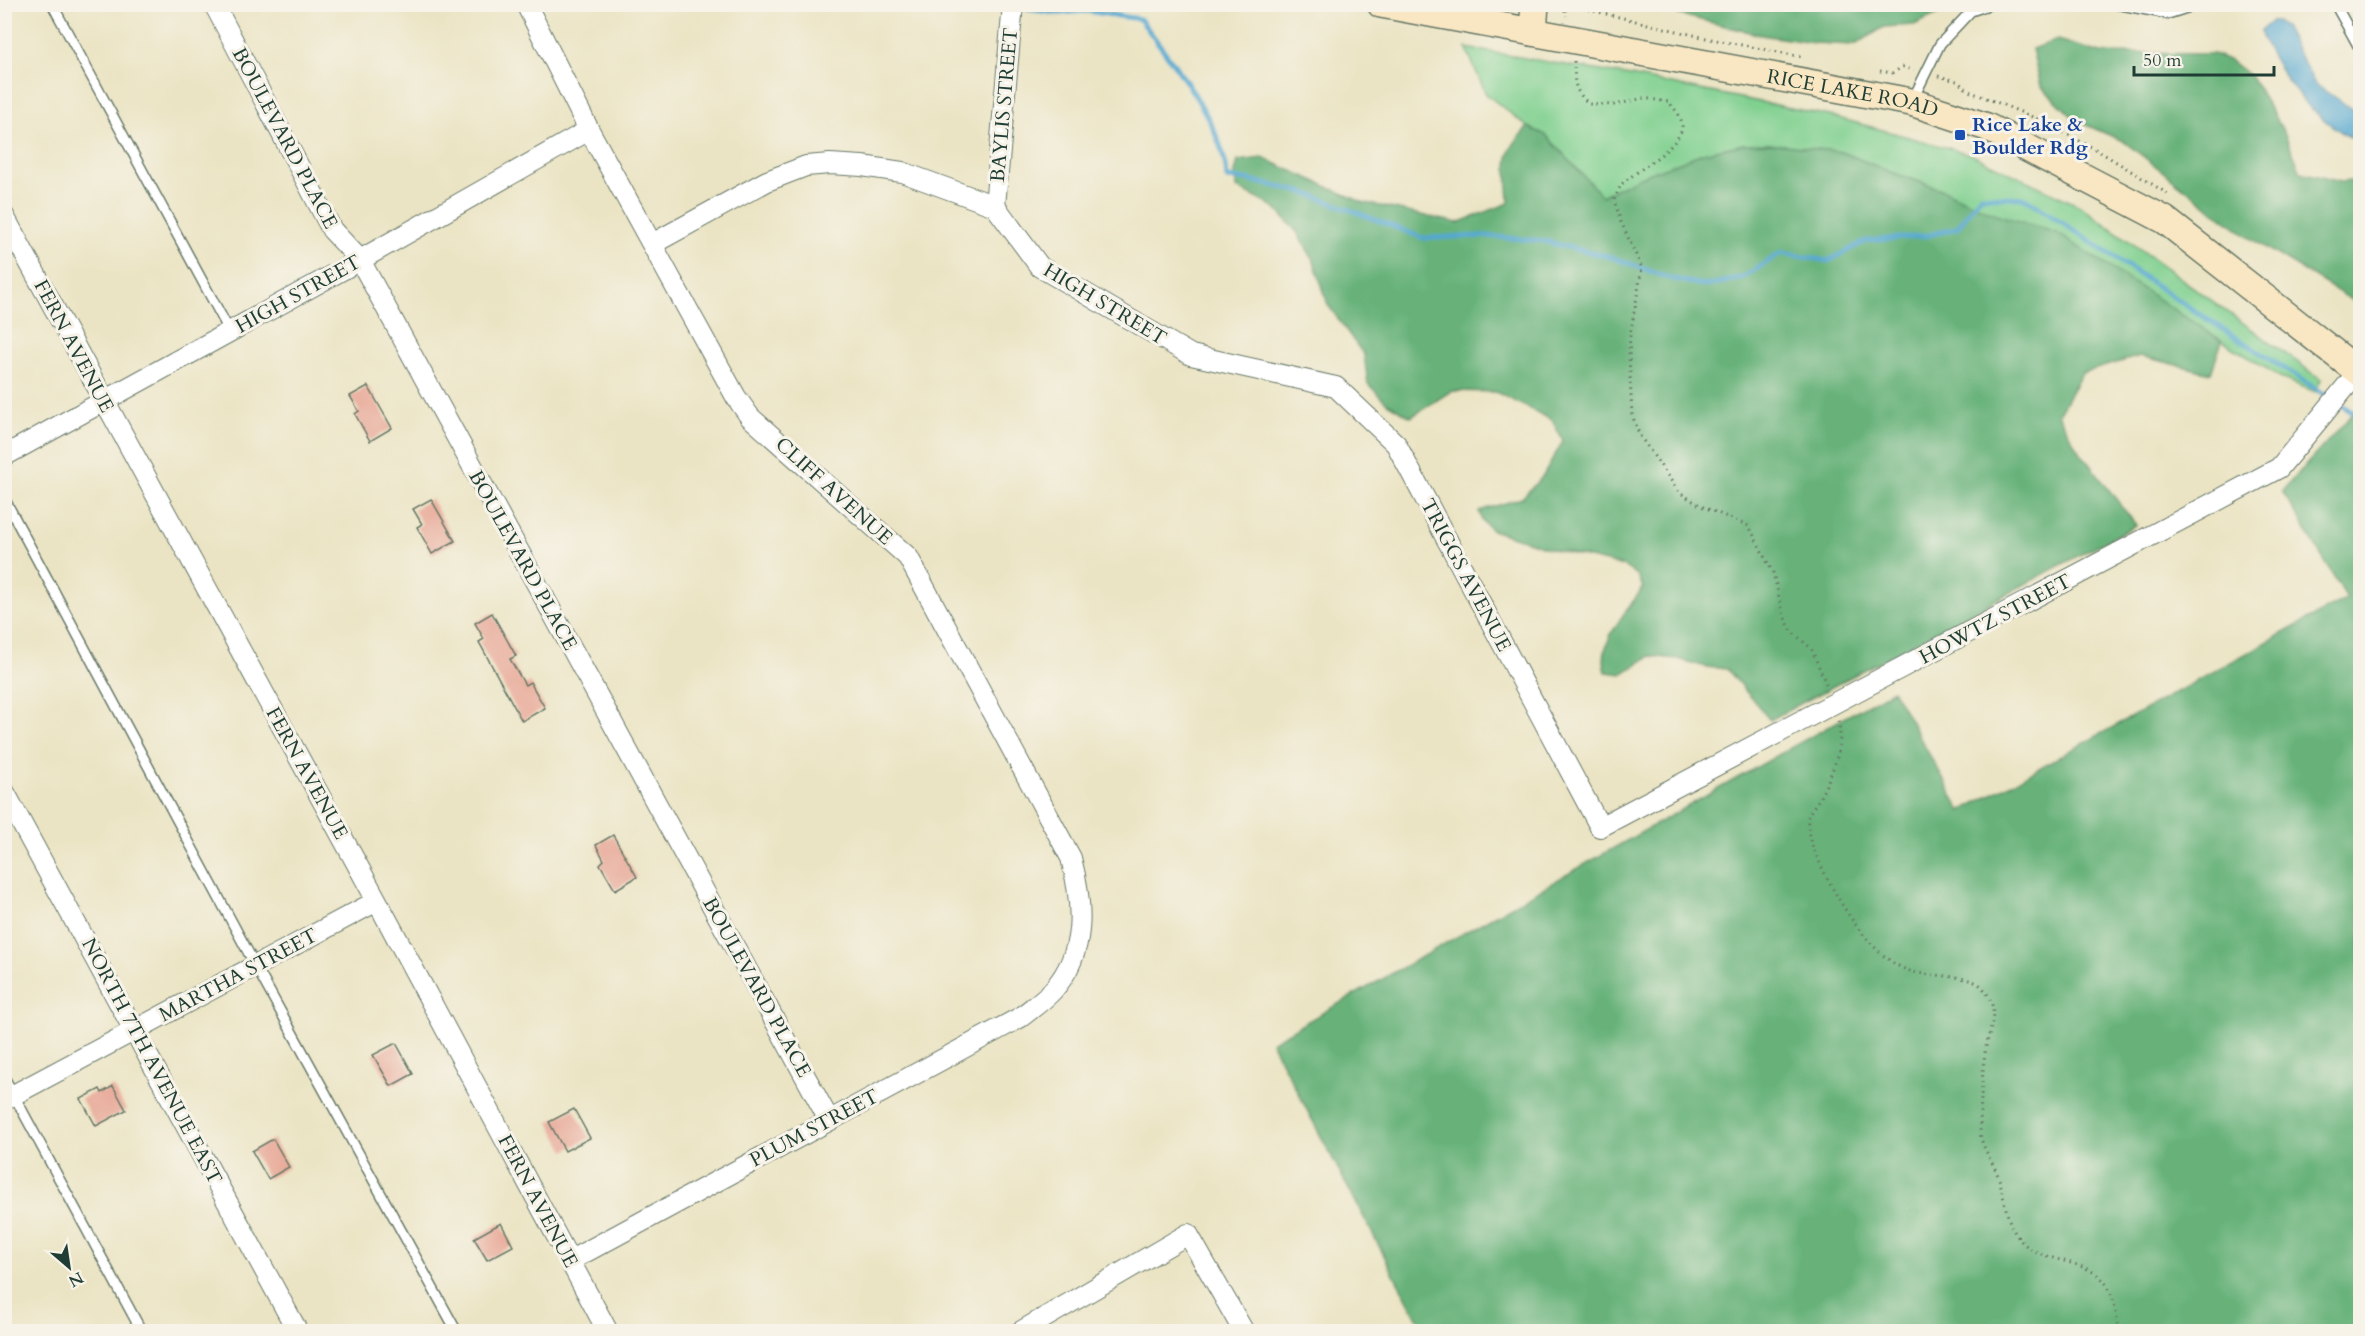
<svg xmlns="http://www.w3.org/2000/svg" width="2365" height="1336" font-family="Cardo,serif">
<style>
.green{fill:#80d090;stroke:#508662;stroke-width:1.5}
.forest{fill:#68b27a;stroke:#447857;stroke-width:1.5}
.water{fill:#55a8d0;stroke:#3a7282;stroke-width:1.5}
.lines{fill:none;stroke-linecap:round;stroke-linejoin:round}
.stream{stroke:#55a8d0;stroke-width:5}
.building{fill:#e7a694}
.lane-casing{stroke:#676;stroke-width:12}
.street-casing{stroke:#676;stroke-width:22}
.secondary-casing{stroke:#676;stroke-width:30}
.path{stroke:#676;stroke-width:3;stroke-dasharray:1.5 4.5;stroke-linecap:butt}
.lane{stroke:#fff;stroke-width:9}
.street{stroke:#fff;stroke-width:20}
.secondary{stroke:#f9e7c3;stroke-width:27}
.transit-dot{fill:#1a4fb4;stroke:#f7f3e8;stroke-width:2}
.labels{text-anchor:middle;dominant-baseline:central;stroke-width:6;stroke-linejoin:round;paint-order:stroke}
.street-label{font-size:20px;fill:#1f3d34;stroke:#f7f3e8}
.transit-label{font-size:20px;font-weight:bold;fill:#164399;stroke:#f7f3e8;text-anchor:start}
</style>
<rect width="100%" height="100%" fill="#f7f3e8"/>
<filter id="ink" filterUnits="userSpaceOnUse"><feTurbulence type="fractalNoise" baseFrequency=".0167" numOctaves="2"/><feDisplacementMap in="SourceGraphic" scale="12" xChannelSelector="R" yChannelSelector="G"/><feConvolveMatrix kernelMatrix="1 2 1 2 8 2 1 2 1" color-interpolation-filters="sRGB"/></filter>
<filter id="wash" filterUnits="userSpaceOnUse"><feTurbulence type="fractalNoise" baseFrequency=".008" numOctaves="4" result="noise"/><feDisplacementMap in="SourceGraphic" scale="24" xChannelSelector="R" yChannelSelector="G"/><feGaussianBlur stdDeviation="1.35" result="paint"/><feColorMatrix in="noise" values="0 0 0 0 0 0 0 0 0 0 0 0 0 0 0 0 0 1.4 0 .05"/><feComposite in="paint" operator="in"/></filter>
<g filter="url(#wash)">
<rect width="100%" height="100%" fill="#ebe4c4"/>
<!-- green -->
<path class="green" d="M1466,48L1631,76L1835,117L1970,154L2080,206L2321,379L2316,392L2283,379L2135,286L2101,262L1938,188L1890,172L1842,152L1768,143L1744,144L1703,153L1638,178L1602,196L1546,135L1528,127L1486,94Z"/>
<!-- forest -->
<path class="forest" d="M1641,5L1957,4V5L1914,25L1884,27L1855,45L1814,43L1761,35Z
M2057,40L2101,53L2214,54L2232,62L2251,77L2284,132L2301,172L2341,182L2360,180V305L2248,237L2123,141L2077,121L2041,86L2032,49Z
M1528,127L1546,135L1602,196L1638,178L1703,153L1744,144L1768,143L1842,152L1890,172L1938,188L1993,213L2057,233L2222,341L2211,373L2140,356L2082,373L2058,414L2077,448L2136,525L1770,720L1727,669L1706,667L1678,659L1650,656L1622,674L1606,672C1596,643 1627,611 1643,588L1638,576L1623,566L1548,548L1492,530L1482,521L1479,511L1522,498L1543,476L1563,441L1552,420L1496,392L1451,391L1411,417L1387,403L1368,384L1364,355L1328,305L1314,261L1297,232L1274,207L1237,188L1234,176L1238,161L1263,158L1362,202L1458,223L1509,203C1508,165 1499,156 1528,127Z
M2357,409L2360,411V1331H1424L1271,1042L1893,690L1961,811L2347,598L2282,491Z"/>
<!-- water -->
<path class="water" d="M2272,21H2277L2285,28L2315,84L2360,115V143C2310,116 2288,88 2262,38L2261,30Z"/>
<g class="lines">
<!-- stream -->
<path class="stream" d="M997,4L998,5
M1028,9L1056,13L1087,11L1140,19C1171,60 1225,126 1227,178L1248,180L1306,193L1423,238L1487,236L1543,241L1611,257L1669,278L1707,286L1744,277L1781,253L1828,261L1866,241L1925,236L1957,228L1980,196L2025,198L2187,306L2360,417"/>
</g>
<g id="blocks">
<!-- building -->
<path class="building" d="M368,386L392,428L370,441L355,414L359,411L350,396Z
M431,499L455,541L432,554L417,527L422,524L413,509Z
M492,613L516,656L510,659L525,685L530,682L545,708L522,721L479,642L484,639L475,623Z
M613,835L637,877L615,890L600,864L604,860L596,845Z
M396,1043L413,1074L391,1086L373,1055Z
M113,1086L126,1110L96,1126L81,1099L100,1089L102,1093Z
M574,1109L590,1138L565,1151L549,1122Z
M273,1139L289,1167L268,1179L252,1151Z
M501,1223L513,1246L487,1260L474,1238Z"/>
</g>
</g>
<g filter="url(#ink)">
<use href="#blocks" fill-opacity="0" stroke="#676" stroke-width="1.5"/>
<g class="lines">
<!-- lane casing -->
<g class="lane-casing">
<path id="lane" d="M52,4L230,332
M2116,4L2168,14L2199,4
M2335,4L2360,49
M2353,36L2360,22
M1912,101L1940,44L1971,11L1991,4
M4,498L255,965L457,1332
M4,1077L142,1332"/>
</g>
<!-- street casing -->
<g class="street-casing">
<path id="street" d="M214,4L332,230L360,260L829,1120
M526,4L589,130L736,397L750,417L908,557L1071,858C1083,904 1087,952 1053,990C1044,1000 1032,1008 1021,1017L571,1260
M995,206L1013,4
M4,216L377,901L608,1332
M654,243L767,181L806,166L830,164L862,166L902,172L995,206L1040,267L1191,355L1336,387L1396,444L1600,827L2279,468L2358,372
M4,456L360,260L589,130
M4,791L298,1332
M4,1100L377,901
M1020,1332L1188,1234L1244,1332"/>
</g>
<!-- secondary casing -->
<g class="secondary-casing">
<g id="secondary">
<path id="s1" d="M1381,4L1911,102L1987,127L2165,220L2360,373"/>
<path d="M1533,32L1535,4"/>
</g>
</g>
<!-- path -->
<path class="path" d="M1564,4L1566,16
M1565,4L1706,38L1803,57
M1574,61C1575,83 1572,88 1589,104L1615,105L1643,98L1669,102C1674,109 1682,116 1682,126C1682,146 1637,170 1623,183C1619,187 1617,194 1614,200L1621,222L1642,268L1630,336L1629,356L1632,415L1640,436L1679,492L1701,506L1749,526L1773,573L1784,616L1792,632L1811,648L1827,686
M1880,71L1892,73L1903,67L1914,70
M1938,76L1957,81L1969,91L2040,120L2097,150L2168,194
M1838,721C1845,747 1831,776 1819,799C1816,804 1809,812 1808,818C1807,825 1809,839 1812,845C1828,885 1869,962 1914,972C1931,977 1972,974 1983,988C2002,1011 1989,1028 1985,1052C1983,1068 1978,1124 1981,1138C1985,1153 1995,1165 1999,1179C2004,1195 2005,1212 2012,1227C2029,1265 2072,1254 2100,1277C2113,1287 2117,1316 2119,1332"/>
<!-- lane -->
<use href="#lane" class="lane"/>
<!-- street -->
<use href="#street" class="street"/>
<!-- secondary -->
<use href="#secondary" class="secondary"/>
</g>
</g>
<!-- markers -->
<rect class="transit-dot" x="1954" y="129" width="12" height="12" rx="3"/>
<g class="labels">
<!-- street labels -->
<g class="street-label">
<text stroke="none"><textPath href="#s1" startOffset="480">RICE LAKE ROAD</textPath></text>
<text transform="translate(1004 105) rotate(-85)">BAYLIS STREET</text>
<text transform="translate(285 138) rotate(62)">BOULEVARD PLACE</text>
<text transform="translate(298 294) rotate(-29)">HIGH STREET</text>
<text transform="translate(1105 304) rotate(31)">HIGH STREET</text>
<text transform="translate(74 346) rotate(62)">FERN AVENUE</text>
<text transform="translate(834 491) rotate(42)">CLIFF AVENUE</text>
<text transform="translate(523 560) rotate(61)">BOULEVARD PLACE</text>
<text transform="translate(1466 575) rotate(62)">TRIGGS AVENUE</text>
<text transform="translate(1995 619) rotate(-28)">HOWTZ STREET</text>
<text transform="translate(307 773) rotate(61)">FERN AVENUE</text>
<text transform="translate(238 975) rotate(-28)">MARTHA STREET</text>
<text transform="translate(757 987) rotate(61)">BOULEVARD PLACE</text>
<text transform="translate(152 1061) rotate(62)">NORTH 7TH AVENUE EAST</text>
<text transform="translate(814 1128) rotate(-28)">PLUM STREET</text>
<text transform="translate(538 1201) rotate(62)">FERN AVENUE</text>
</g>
<!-- transit labels -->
<g class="transit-label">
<text x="1972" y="124">Rice Lake &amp;<tspan x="1972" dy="23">Boulder Rdg</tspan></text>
</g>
</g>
<!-- margin -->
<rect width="2365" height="1336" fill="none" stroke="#f7f3e8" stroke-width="24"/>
<!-- north arrow -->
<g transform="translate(69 1267) rotate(151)" stroke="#f7f3e8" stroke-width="4.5" paint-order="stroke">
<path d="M0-4.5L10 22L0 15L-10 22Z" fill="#1f3d34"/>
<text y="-9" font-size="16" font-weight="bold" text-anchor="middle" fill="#1f3d34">N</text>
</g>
<!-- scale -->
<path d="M2134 66v9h140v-9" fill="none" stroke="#1f3d34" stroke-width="3"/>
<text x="2143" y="66" font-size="18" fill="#1f3d34" stroke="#f7f3e8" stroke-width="4.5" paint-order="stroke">50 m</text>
</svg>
